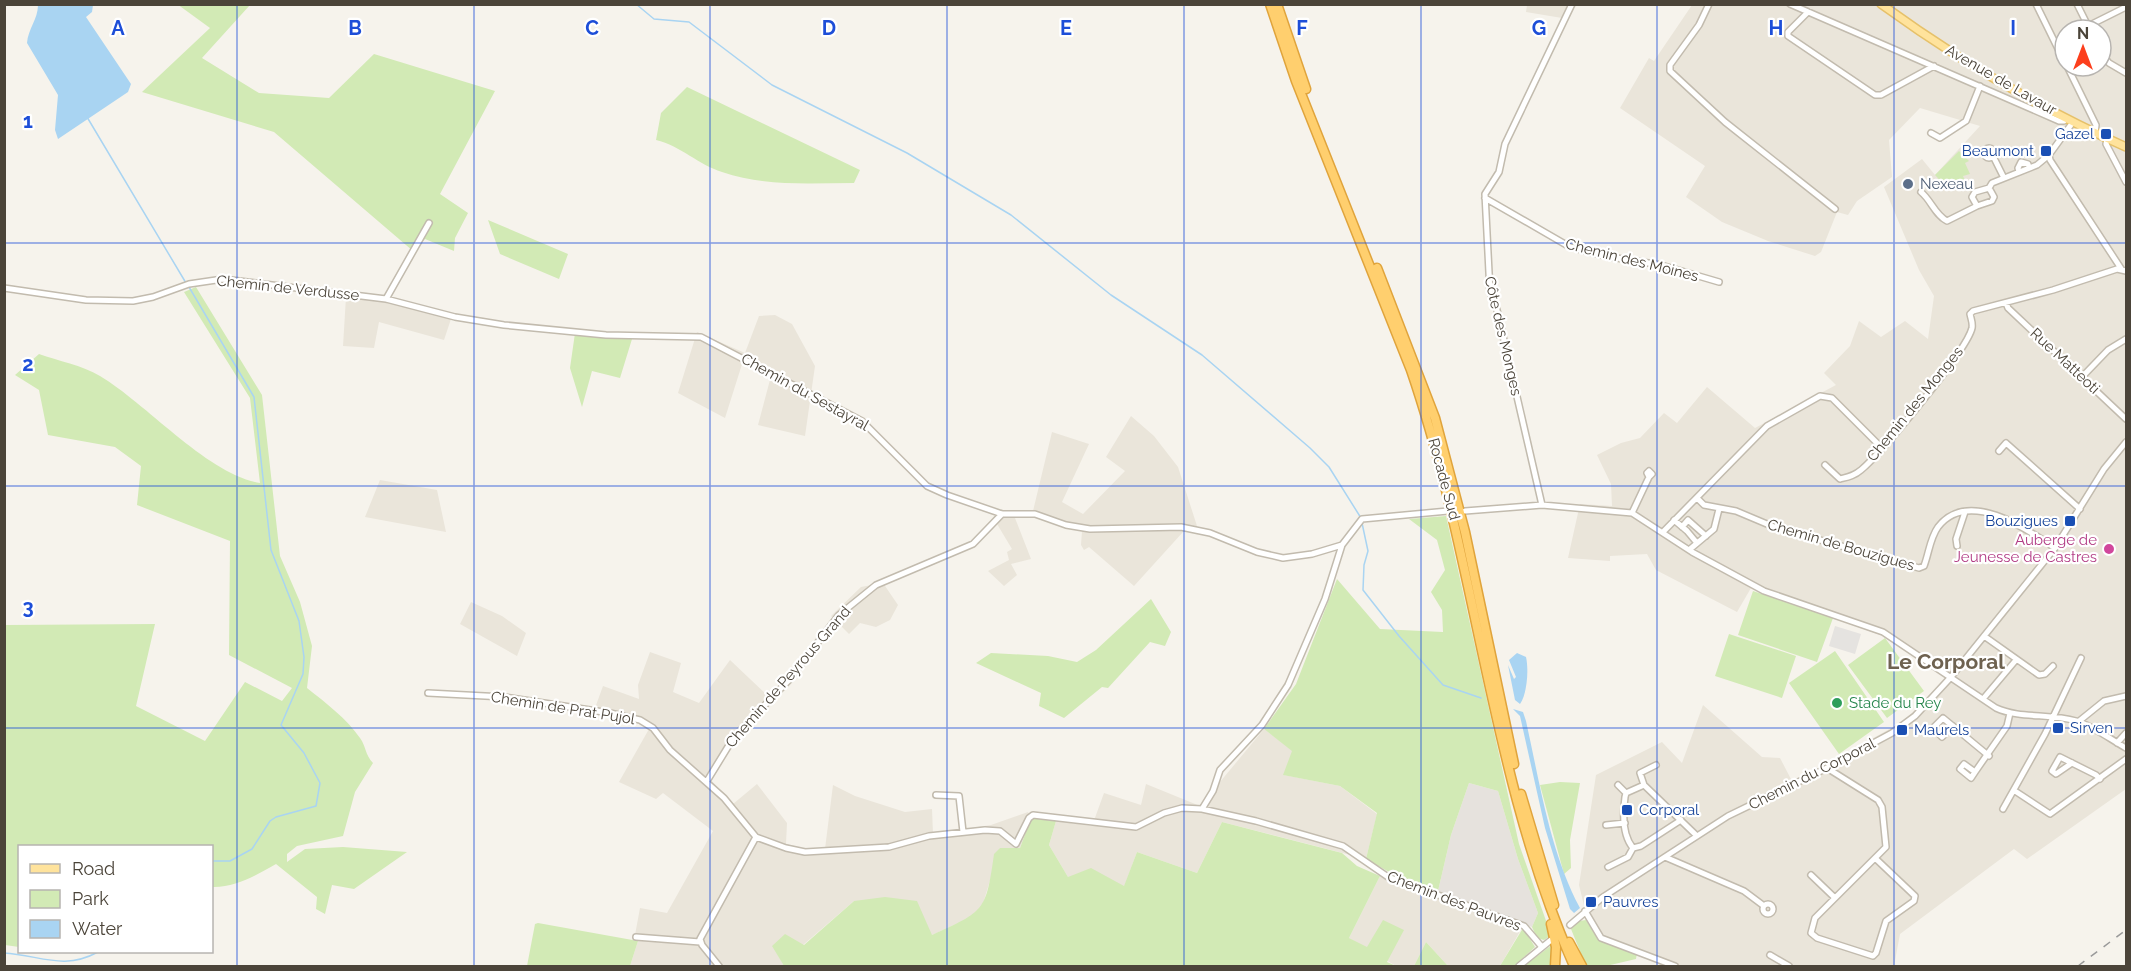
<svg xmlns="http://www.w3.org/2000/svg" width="2131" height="971" font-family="Raleway,sans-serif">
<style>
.residential{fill:#eae5da;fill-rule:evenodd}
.industrial{fill:#e6e2dd}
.green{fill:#d2eab5}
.parking{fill:#e5e3e0}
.water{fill:#a9d4f2}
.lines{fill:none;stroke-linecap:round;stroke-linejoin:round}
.stream{stroke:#a9d4f2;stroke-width:1.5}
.minor-casing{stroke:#c2bbae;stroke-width:8}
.major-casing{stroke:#e6c16a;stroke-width:10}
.highway-casing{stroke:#e0a43c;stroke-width:11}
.minor{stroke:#fff;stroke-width:5}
.major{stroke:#ffe39c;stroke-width:7}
.highway{stroke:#ffcf6e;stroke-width:8}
.rail{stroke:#9a9a9a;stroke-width:1.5;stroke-dasharray:8 8;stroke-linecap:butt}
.grid{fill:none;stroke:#1d4ed8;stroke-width:1.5;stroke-opacity:0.55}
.transit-dot{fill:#1a4fb4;stroke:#fff;stroke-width:2}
.service-dot{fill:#5c6f8a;stroke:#fff;stroke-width:2}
.hotel-dot{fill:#d1479c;stroke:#fff;stroke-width:2}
.leisure-dot{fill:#2e9e5b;stroke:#fff;stroke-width:2}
.labels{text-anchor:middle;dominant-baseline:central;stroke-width:4.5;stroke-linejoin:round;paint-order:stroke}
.street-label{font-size:15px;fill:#4b4439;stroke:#fff}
.transit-label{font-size:15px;fill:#164399;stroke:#fff;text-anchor:start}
.service-label{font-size:15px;fill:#4e5e75;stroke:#fff;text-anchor:start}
.hotel-label{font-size:15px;fill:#b23c85;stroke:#fff;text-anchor:end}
.leisure-label{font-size:15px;fill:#27864d;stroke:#fff;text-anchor:start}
.district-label{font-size:21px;font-weight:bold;fill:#6e6250;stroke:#fff}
.grid-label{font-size:20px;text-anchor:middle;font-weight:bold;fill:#1d4ed8;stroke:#fff;stroke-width:4.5;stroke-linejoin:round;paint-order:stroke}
</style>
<rect width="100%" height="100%" fill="#f6f3ec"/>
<!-- residential -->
<path class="residential" d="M1527,5H1568L1562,18L1526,12Z
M1692,5H2126V789L2027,859L2014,849L1900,934L1894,966H1668L1592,938L1579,885L1596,775L1662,742L1682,763L1703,705L1762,757L1780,758L1793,783L1902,722L1927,699L1946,677L1886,637L1751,588L1737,612L1656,570L1647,554L1610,556V561L1568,558L1580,504L1612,506L1611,484L1597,455L1621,443L1640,438L1664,413L1677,423L1707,387L1755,428L1836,385L1824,373L1850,346L1859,321L1881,337L1905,321L1928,339L1934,296L1919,270L1884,187L1922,159L1935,175L1980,126L1920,108L1889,140L1892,177L1857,201L1848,215L1837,212L1821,252L1815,256L1768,241L1722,222L1686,197L1705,166L1620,108L1649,58L1654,61ZM2065,30H2101V66H2065Z
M346,297L389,302L451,319L444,340L379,322L374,348L343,346Z
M775,315L792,324L815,366L805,436L758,425L771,376L743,361L725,418L678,393L697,332L745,353L759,316Z
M1131,416L1154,436L1178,467L1197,526L1183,532L1134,586L1089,547L1084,550L1081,545L1082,531L1042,518H1015L1031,559L1011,564L1017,575L1004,586L988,571L1009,560L1007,552L1012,549L997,524L1006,511H1033L1052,432L1089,444L1062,502L1083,514L1125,471L1106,457Z
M380,480L437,490L446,532L365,517Z
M883,583L898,605L890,620L876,627L860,623L849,634L831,616L861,587Z
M471,602L502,616L526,633L517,656L460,624Z
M650,652L681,663L673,692L699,703L730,660L769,697L737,729L711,780L733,804L757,784L787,823L786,844L805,849H825L833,785L855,796L905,812L932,809L933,834L991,825L1028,812L1031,818L1020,848H1000L981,910L972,917L932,935L854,901L803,945L773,946L784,966H630L638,941L635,935L640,908L667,913L713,831L663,793L656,799L619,782L649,729L639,717L595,708L603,686L639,699L638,685Z
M1264,729L1293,751L1284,775L1340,786L1377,814L1366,859L1222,822L1197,873L1137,852L1124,887L1068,877L1049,845L1056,821L1092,826L1104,793L1141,805L1146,784L1200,806Z
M1380,876L1478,911L1522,928L1500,966H1448L1426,942L1414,966H1396L1349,938Z"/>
<!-- industrial -->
<path class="industrial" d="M1469,783L1498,791L1518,859L1538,913L1532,927L1438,891L1451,835Z"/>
<!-- green -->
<path class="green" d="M177,4L250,5L202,58L259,93L329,98L374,54L495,91L440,194L468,213L455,238L454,251L425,239L413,251L274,132L142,92L210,28Z
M687,87L860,170L854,183C810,183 765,187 722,172C699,165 681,146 656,140L661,113Z
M1959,151L1969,161L1965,163L1970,174L1963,176L1966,183L1949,190L1935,175Z
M488,220L568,254L559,279L500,254Z
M196,287L262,395L280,556L300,602L312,646L307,688C326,703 346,718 360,738C366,746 365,755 373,763L355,792L343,836L297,846L287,854V862L305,849L343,847L407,852L354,889L332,885L325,914L316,909L317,897L276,864C257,875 234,888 212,887V846H20L19,947L5,945V625L155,624L136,706L205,741L245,682L282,701L292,688L229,655L230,541L137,505L141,466L115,447L48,435L39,390L15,375L39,354C58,361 82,365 100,376C147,404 207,474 260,483L250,398L184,292Z
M575,333L632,339L620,378L592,371L582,407L570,368Z
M1446,516L1519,844L1551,935L1544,940L1537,938L1532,927L1538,913L1518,859L1498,791L1469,783L1451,835L1438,891L1389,872L1366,859L1377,813L1340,786L1283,775L1292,751L1264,729L1296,684L1337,579L1380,629L1443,632L1442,610L1431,592L1445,570L1437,540L1409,519Z
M1753,591L1833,618L1817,662L1738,635Z
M1151,599L1171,632L1165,646L1150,642L1108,688L1102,687L1064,718L1039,706L1041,693L976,663L991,653L1048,656L1077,662L1096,650Z
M1729,634L1796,656L1782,698L1715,676Z
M1885,638L1924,691L1887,718L1848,665Z
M1835,651L1884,722L1839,754L1789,683Z
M1560,782L1580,783L1570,840L1571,868L1564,874L1540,785Z
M1031,818L1056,821L1049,845L1068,877L1091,868L1124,886L1137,852L1197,873L1222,822L1342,853L1357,866L1380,876L1349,938L1367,947L1383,920L1404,930L1387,962L1396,966H784L772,946L785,934L804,945L854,901L885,897L917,901L932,935C985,911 986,911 994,854L1000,848H1020Z
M1586,920L1597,938L1637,953L1636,959L1606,966H1586L1571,929L1579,921Z
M538,923L638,941L630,966H527L535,924Z
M1523,928L1535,947L1514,966H1500Z
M1426,942L1448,966H1414Z
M1553,944L1551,966H1524Z"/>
<!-- parking -->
<path class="parking" d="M1835,626L1861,634L1855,654L1829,646Z"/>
<!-- water -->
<path class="water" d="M38,5H93L92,12L86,17L131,84L128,92L58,139L55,130L58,95L27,43C28,29 38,19 38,5Z
M1517,653L1526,657C1529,670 1527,694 1520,704L1515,700L1508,665L1514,679L1516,677L1509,660Z
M1513,709L1523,712L1526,721C1540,784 1550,852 1580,908L1574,913L1570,909L1545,828L1520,716Z"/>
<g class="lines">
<!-- stream -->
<path class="stream" d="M636,4L654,19L689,22L772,85L907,153L1011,215L1111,295L1202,355L1310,448L1329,467L1361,518
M87,117L186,283
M189,287L254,397L271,550L299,621L304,657L303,674L281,725L304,753L320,783L316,806L276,817L270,821L252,849L230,861H212
M1362,523L1368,551L1364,565L1363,590L1399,636L1443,685L1481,698
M4,953C40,955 63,971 98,952"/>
<!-- minor casing -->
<g class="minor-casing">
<path id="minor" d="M1709,4L1699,25L1670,65V71L1725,122L1835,209
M1790,4L2059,121H2064L2066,118
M2036,4L2065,63
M2077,4L2090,30
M1808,12L1788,32V36L1875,95H1881L1934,66
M2088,26L2124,8
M2101,53L2109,63L2126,73
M2067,66L2096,125L2095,133
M2073,122L2049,155L2050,160L2122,270
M1931,133L1940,138L1966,121L1980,86
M2107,139L2106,144L2126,182
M1984 153a5 5 0 1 1 10 0a5 5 0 1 1-10 0Z
M1993,156L2004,178
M2019,172L2018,168L2021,162L2028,164L2029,168
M1989,188L1994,197L1992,201L1977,206L1972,197L1975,192L1989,188L1992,183L2037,165L2049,155
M1921,192C1931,200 1935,215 1947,221L1977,206
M1485,198L1570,247L1604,256L1661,265L1719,282
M4,288L86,300L133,301L153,297L189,284L223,279L386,299L455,317L504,325L606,335L701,337L862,421L927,486L947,495L1002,514H1035L1066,525L1090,529L1181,527L1210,533L1257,552L1283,558L1312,554L1342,545L1362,519L1448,511
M386,299L429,223
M2006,303L2008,308L2126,419
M2082,377L2108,350L2126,339
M1999,451L2006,443L2080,509
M1825,465L1840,479C1848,477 1854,476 1861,470C1882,453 1967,350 1972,328C1973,323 1971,319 1970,314L1973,311L2053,290L2117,269L2126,271
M1649,471L1652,474L1649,477L1647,473Z
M1698,499L1704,505L1736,511L1774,527L1919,568L1924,566C1929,553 1930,538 1938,527C1968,488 2027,529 2055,548
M1542,505L1497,310L1490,292L1485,194L1499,172L1505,144L1572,4
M1465,511L1542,505L1632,513L1692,552L1764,591L1883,632L1996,708C2020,719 2050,713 2076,721C2093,726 2110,739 2126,748
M1632,513L1649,477
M1674,520L1687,531L1697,543
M1682,527L1688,520L1706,536
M1663,532L1767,426L1820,396L1832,398L1882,448
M1957,546L1956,539L1965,512
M1689,550L1714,529L1719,509
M1984,636L2039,675L2045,674L2053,666
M428,693L504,697L610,713L640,720L653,728L670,750L724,798L756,837L786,848L805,852L889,847L929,836L985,830L1000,831L1016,844L1029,818L1033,815L1136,827L1164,813L1182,808L1202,809L1256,821L1343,846L1388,877L1524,926L1542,947
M1983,699L2016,660
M2078,722L2104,701L2126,696
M1953,726L1942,737L1933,728L1943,718L1989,756
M2117,743L2126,733
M2072,763L2056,774L2052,771L2060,757L2096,775L2100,779
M1656,765L1640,773L1644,785L1697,836
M1827,768L1878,800L1882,807L1886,847L1815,918L1811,933L1817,938L1873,956L1876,953L1886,921L1914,901L1915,896L1875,858
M1975,772L1971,778L1960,769L1964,764L1975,772L2007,726L2010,713
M707,781L734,737L788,681L839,615L876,585L973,544L1002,514
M1618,785L1626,793
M2015,791L2050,814L2126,759
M936,795L959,796L963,832
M1202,809L1213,791L1220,770L1262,725L1288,685L1325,599L1342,545
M2003,809L2045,734L2081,658
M1606,825L1625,823
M1633,848C1622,835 1623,812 1625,797L1626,793L1644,785
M1633,848L1641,846L1681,820
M1665,857L1744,891L1764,906
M1608,867L1628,857L1633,848
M1811,875L1835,898
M1763 909a5 5 0 1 1 10 0a5 5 0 1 1-10 0Z
M1585,911L1601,938L1675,966
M1570,925L1603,897L1728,816L1827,768L1892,733L1915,716L1951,677L2055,548L2104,469L2126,442
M636,937L700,942
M1770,955L1789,966
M719,966L702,945L700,939L756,837
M1519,966L1551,940"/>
</g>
<!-- major casing -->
<g class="major-casing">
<path id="major" d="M1881,4C1957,59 2040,109 2126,147"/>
</g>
<!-- highway casing -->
<g class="highway-casing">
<path id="highway" d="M1270,4L1296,81L1411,370C1478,565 1490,777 1574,966
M1277,4L1306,89
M1377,268L1435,418L1465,532L1514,764
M1521,794L1554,905
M1551,924L1556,947L1555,966
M1569,942L1582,966"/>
</g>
<!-- minor -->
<use href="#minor" class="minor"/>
<!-- major -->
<use href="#major" class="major"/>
<!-- highway -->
<use href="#highway" class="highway"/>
<!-- rail -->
<path class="rail" d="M2078,966L2126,930"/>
</g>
<!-- grid -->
<path class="grid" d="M237,4V966M474,4V966M710,4V966M947,4V966M1184,4V966M1421,4V966M1657,4V966M1894,4V966M4,243H2126M4,486H2126M4,728H2126"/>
<!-- markers -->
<g class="transit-dot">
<rect x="2100" y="128" width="12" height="12" rx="3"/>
<rect x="2040" y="145" width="12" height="12" rx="3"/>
<rect x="2064" y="515" width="12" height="12" rx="3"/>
<rect x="2052" y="722" width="12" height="12" rx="3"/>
<rect x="1896" y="724" width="12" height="12" rx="3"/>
<rect x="1621" y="804" width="12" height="12" rx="3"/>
<rect x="1585" y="896" width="12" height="12" rx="3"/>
</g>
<circle class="service-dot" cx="1908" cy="184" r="6"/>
<circle class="hotel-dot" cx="2109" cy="549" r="6"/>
<circle class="leisure-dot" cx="1837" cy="703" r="6"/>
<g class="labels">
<!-- street labels -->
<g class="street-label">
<text transform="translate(2001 80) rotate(30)">Avenue de Lavaur</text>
<text transform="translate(1632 260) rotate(14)">Chemin des Moines</text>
<text transform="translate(288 288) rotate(6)">Chemin de Verdusse</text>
<text transform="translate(1503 336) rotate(77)">Côte des Monges</text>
<text transform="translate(2065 361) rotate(43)">Rue Matteoti</text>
<text transform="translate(805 392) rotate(29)">Chemin du Sestayral</text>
<text transform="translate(1915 404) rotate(-51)">Chemin des Monges</text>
<text transform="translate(1444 479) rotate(75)">Rocade Sud</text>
<text transform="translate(1841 545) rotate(16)">Chemin de Bouzigues</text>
<text transform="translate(788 677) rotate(-49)">Chemin de Peyrous Grand</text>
<text transform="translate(563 708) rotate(9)">Chemin de Prat Pujol</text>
<text transform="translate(1812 774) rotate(-27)">Chemin du Corporal</text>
<text transform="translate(1454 901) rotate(21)">Chemin des Pauvres</text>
</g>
<!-- transit labels -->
<g class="transit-label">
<text x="2094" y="134" text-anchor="end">Gazel</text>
<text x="2034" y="151" text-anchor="end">Beaumont</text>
<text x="2058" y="521" text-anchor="end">Bouzigues</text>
<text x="2070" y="728">Sirven</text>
<text x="1914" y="730">Maurels</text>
<text x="1639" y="810">Corporal</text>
<text x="1603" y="902">Pauvres</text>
</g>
<!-- service labels -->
<g class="service-label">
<text x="1920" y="184">Nexeau</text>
</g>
<!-- hotel labels -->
<g class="hotel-label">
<text x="2097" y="540">Auberge de<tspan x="2097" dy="17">Jeunesse de Castres</tspan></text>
</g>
<!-- leisure labels -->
<g class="leisure-label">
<text x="1849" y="703">Stade du Rey</text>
</g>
<!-- district labels -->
<g class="district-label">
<text x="1946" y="661">Le Corporal</text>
</g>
</g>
<g class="grid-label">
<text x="118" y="35">A</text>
<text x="355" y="35">B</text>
<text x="592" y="35">C</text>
<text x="829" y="35">D</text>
<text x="1066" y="35">E</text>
<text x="1302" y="35">F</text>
<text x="1539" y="35">G</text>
<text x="1776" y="35">H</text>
<text x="2013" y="35">I</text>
<text x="28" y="128">1</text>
<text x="28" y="371">2</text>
<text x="28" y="614">3</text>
</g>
<!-- border -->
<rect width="2131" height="971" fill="none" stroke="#4b4439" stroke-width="12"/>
<!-- legend -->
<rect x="18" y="845" width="195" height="108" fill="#ffffff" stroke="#b7b4b0" stroke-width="1.5"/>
<rect x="30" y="864" width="30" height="9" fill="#ffe39c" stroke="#b7b4b0" stroke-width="1.5"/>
<text x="72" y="875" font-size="18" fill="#4b4439">Road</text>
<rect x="30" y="890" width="30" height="18" fill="#d2eab5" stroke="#b7b4b0" stroke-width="1.5"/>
<text x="72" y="905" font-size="18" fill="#4b4439">Park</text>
<rect x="30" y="920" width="30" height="18" fill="#a9d4f2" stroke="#b7b4b0" stroke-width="1.5"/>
<text x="72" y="935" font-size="18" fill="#4b4439">Water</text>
<!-- north arrow -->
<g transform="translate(2083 48)"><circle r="28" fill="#ffffff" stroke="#b7b4b0" stroke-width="1.5"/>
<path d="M0-4.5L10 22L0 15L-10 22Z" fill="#fc3f1d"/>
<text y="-9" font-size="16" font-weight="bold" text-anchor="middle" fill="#4b4439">N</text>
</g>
</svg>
